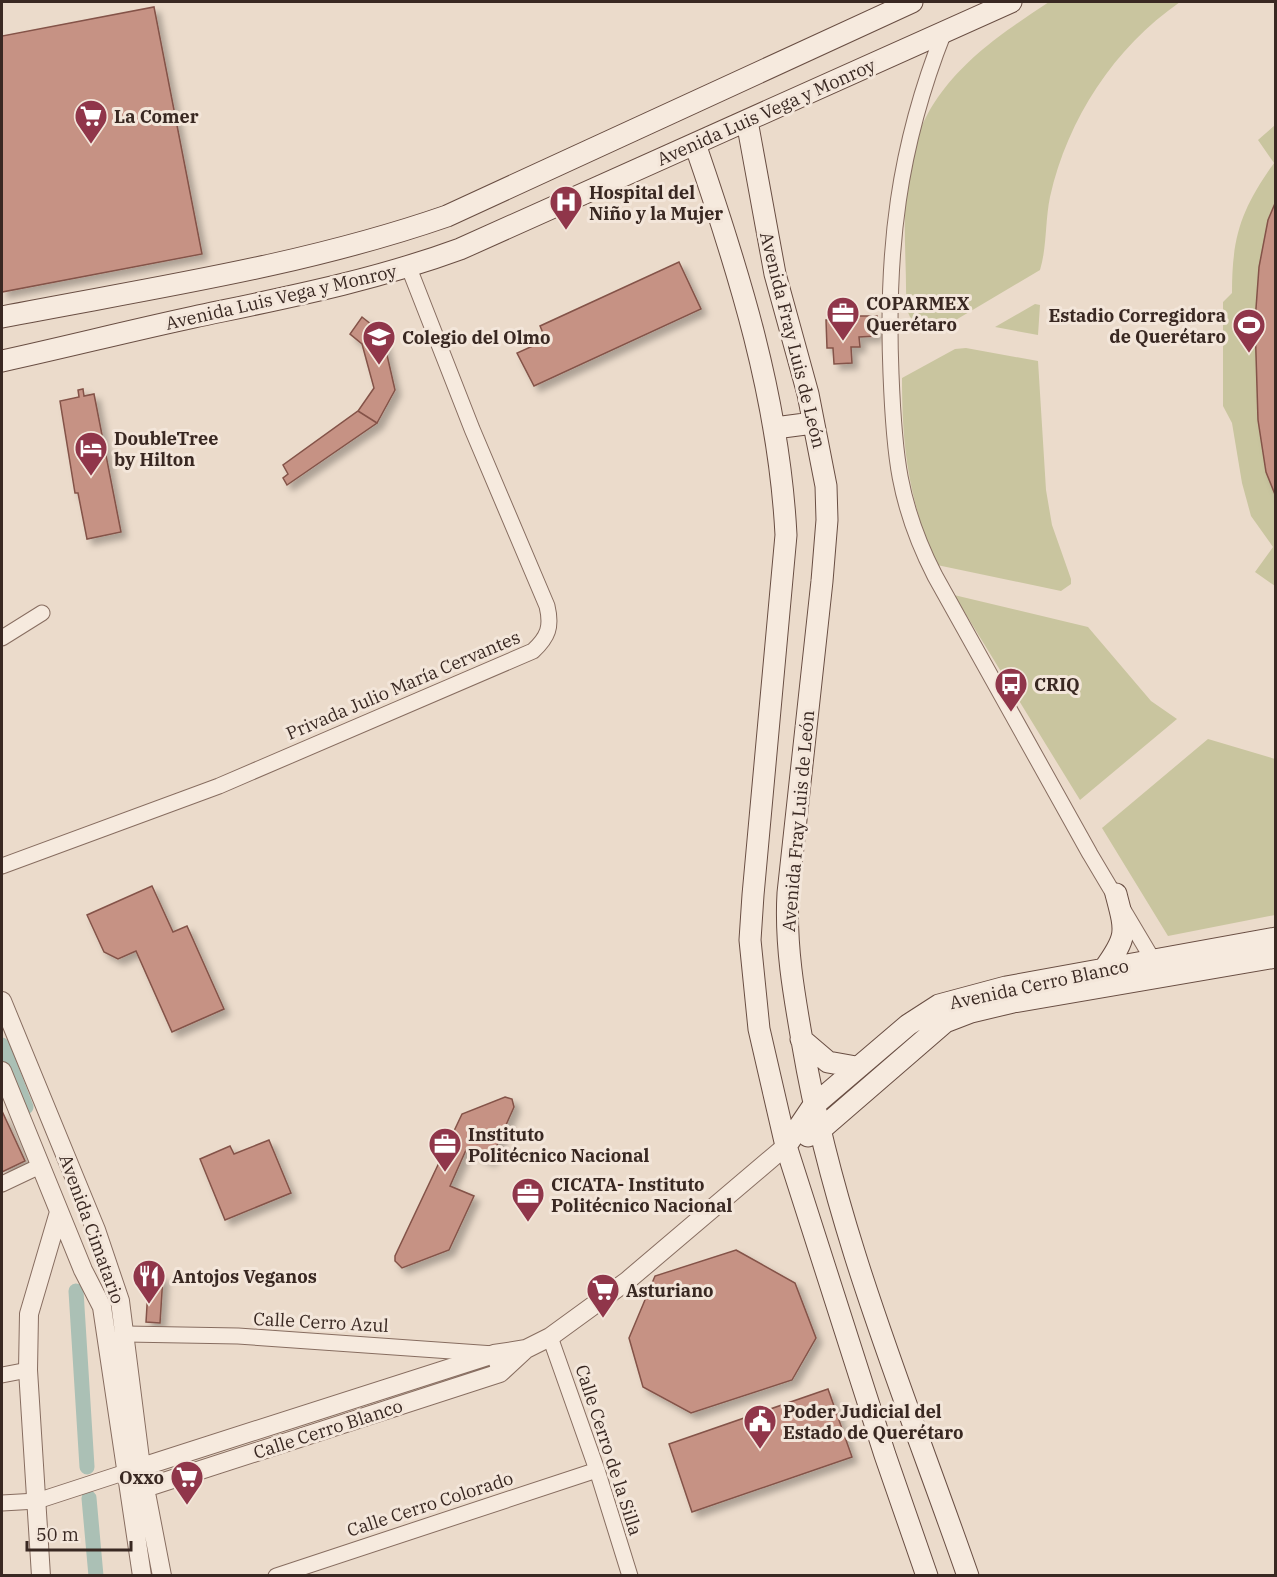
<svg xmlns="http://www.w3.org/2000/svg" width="1277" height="1577" font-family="'IBM Plex Serif',serif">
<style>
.green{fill:#c9c59f}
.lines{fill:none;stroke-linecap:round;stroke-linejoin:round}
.canal{stroke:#abc0b5;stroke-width:15}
.building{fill:#c69284;stroke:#845348;stroke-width:1.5;filter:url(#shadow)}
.minor-casing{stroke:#876d60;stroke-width:17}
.tertiary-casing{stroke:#876d60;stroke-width:20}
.secondary-casing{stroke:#694e43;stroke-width:23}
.minor{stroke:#f6eade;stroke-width:15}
.tertiary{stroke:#f6eade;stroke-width:18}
.secondary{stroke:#f6eade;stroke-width:21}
.labels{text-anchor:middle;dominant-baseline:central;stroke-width:6;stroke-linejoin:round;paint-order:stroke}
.street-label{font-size:18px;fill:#392822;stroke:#f3e6da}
.poi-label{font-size:18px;font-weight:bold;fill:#392822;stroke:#f3e6da;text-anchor:start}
</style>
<defs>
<filter id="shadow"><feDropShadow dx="5.5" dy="5.5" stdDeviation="3" flood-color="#0004"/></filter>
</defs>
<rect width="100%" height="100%" fill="#ebdbcb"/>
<!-- green -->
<path class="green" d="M1049,2H1180C1114,48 1068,118 1050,197C1045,221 1047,247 1040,270L949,324L925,327L910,317L906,308C907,266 902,222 907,180C918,91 980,47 1049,2Z
M1275,125V586L1255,572L1273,547L1251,516L1242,483L1232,423L1223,406V302L1232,293C1232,236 1241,210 1274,163L1258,140Z
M1035,304L1040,305L1038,335L995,327Z
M966,348L1038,361L1046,490L1052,525L1071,579V584L1061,591L937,565L930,552C908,488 902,446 902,378L955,349Z
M954,595L1088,627L1151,701L1177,719L1080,800Z
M1208,739L1275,759V915L1168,936L1102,828Z"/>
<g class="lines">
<!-- canal -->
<path class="canal" d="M2,1045L26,1107
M76,1291L87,1467
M89,1498L96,1576"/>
</g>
<!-- building -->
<path class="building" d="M154,7L202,254L2,292V36Z
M1276,201V497L1266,472L1258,420L1255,322L1259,267L1268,220Z
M679,262L701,309L534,386L517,353L546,340L540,326Z
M858,316H877V336L859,337L860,347H851L852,363L834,364L833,348H827L826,320H858Z
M362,317L382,333L395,390L377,423L358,411L374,388L362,344L350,334Z
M83,389L84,396L94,394L121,532L87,539L78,493H75L60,401L79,397L78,390Z
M358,411L377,423L287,485L283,478L288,474L283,465Z
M152,886L173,932L187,926L224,1009L172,1032L136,951L118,959L104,952L87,915Z
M505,1097L512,1099L514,1107L490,1161L466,1150L450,1186L474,1196L449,1250L402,1268L395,1261V1256L462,1114Z
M2,1111L25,1161L2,1172Z
M269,1140L291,1193L225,1220L200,1159L230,1146L234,1154Z
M736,1250L795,1283L816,1338L792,1380L691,1413L643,1387L629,1338L655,1276Z
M144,1275L163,1276L160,1323L146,1322L148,1289H144Z
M828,1389L852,1457L692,1512L669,1444Z"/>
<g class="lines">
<!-- minor casing -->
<g class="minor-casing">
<path id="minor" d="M944,32C898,148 886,251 891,374C894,453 898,504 935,576L1090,854L1153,960
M2,638L42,613
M2,866L219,786L533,651C548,637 552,627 547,606L472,429L409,268
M2,1184L40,1166
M126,1334L238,1336L494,1354L500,1373
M550,1337L597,1470L630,1576
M2,1375L28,1370
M2,1503L37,1501L126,1472
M276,1576L597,1470"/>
</g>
<!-- tertiary casing -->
<g class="tertiary-casing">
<path id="tertiary" d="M2,1001L96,1230L120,1301L141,1467L162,1576
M2,1071L83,1270L102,1307L142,1576
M126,1472L494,1354L526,1349L550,1337L627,1281L786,1146
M137,1481L145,1488L500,1373L526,1349
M41,1576L28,1370L29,1314L59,1212"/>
</g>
<!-- secondary casing -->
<g class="secondary-casing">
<path id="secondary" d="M747,121L775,274L808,394L826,486L827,520L822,581L788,893C785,945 794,995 803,1046C834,1229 907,1401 968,1576
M695,144C739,272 779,399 786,535L753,895L750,940L759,1029L786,1146L885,1455L927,1576
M2,317C151,288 303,266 447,216L912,2
M2,361C66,347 129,331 194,317C284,298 373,281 460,249L1011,2
M775,428L813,423
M1104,969C1128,936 1126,932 1116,894
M801,1039L828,1062L856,1067
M808,1136L819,1131L945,1022L971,1012L1013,1002L1276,957
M786,1146L813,1106L908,1025L939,1005L1006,987L1276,938"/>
</g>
<!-- minor -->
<use href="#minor" class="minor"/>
<!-- tertiary -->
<use href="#tertiary" class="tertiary"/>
<!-- secondary -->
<use href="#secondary" class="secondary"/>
</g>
<!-- icons -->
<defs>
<g id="supermarket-pin" transform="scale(1.725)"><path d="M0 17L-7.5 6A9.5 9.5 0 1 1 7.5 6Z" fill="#90364a" stroke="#f3e6da"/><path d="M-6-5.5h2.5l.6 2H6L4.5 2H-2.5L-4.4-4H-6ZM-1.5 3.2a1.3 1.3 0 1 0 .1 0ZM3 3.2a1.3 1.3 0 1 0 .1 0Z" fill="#fff"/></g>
<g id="hospital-pin" transform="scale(1.725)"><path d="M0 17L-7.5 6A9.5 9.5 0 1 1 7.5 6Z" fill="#90364a" stroke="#f3e6da"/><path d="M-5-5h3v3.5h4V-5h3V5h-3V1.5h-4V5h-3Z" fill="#fff"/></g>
<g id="office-pin" transform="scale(1.725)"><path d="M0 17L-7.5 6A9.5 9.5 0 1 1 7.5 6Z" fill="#90364a" stroke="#f3e6da"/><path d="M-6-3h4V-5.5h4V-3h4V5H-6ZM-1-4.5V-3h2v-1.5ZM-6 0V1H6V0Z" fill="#fff"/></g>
<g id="stadium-pin" transform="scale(1.725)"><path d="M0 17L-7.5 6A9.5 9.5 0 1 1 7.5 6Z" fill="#90364a" stroke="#f3e6da"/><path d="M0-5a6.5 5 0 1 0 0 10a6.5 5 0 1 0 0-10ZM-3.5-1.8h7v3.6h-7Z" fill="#fff"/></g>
<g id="school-pin" transform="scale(1.725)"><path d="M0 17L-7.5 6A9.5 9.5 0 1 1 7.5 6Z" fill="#90364a" stroke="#f3e6da"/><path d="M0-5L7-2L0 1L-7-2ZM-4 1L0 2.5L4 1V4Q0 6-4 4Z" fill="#fff"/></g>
<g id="hotel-pin" transform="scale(1.725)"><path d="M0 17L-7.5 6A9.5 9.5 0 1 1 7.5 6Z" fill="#90364a" stroke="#f3e6da"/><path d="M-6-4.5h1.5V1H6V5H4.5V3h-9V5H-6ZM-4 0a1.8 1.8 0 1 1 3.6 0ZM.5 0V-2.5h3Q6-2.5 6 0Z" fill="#fff"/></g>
<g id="bus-pin" transform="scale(1.725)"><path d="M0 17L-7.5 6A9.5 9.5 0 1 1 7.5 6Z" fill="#90364a" stroke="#f3e6da"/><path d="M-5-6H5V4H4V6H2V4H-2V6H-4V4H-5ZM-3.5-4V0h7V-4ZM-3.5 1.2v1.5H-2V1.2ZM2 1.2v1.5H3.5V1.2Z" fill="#fff"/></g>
<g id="restaurant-pin" transform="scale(1.725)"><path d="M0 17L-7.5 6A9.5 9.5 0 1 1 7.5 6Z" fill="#90364a" stroke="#f3e6da"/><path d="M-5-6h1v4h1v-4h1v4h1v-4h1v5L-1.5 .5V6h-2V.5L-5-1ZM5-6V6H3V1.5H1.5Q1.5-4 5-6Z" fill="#fff"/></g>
<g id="civic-pin" transform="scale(1.725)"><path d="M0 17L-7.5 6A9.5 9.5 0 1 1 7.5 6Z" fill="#90364a" stroke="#f3e6da"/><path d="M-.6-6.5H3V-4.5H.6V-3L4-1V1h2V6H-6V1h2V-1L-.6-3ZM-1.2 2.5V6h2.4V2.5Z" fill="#fff"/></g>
</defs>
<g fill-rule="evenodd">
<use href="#supermarket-pin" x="91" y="116"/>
<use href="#hospital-pin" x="566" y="202"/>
<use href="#office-pin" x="843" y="313"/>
<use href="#stadium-pin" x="1249" y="325"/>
<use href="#school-pin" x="379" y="337"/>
<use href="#hotel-pin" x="91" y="448"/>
<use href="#bus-pin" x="1011" y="684"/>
<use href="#office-pin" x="445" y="1144"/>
<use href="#office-pin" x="528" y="1194"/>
<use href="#restaurant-pin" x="149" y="1276"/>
<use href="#supermarket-pin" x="603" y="1290"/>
<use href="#civic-pin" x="760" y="1421"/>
<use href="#supermarket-pin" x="187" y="1477"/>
</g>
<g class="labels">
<!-- street labels -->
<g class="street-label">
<text transform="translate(766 112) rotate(-24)">Avenida Luis Vega y Monroy</text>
<text transform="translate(281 297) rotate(-13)">Avenida Luis Vega y Monroy</text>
<text transform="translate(793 340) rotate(76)">Avenida Fray Luis de León</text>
<text transform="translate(403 685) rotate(-23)">Privada Julio María Cervantes</text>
<text transform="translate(798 821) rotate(-85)">Avenida Fray Luis de León</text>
<text transform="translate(1039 984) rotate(-12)">Avenida Cerro Blanco</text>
<text transform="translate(92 1229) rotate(70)">Avenida Cimatario</text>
<text transform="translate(321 1322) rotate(3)">Calle Cerro Azul</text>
<text transform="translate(328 1429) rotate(-18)">Calle Cerro Blanco</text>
<text transform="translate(609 1450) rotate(72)">Calle Cerro de la Silla</text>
<text transform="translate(430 1504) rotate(-18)">Calle Cerro Colorado</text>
</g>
<!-- poi labels -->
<g class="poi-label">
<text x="114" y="116">La Comer</text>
<text x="589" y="192">Hospital del<tspan x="589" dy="21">Niño y la Mujer</tspan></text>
<text x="866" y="303">COPARMEX<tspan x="866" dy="21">Querétaro</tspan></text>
<text x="1226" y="315" text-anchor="end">Estadio Corregidora<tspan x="1226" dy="21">de Querétaro</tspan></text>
<text x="402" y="337">Colegio del Olmo</text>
<text x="114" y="438">DoubleTree<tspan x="114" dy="21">by Hilton</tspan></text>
<text x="1034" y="684">CRIQ</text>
<text x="468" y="1134">Instituto<tspan x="468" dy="21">Politécnico Nacional</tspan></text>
<text x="551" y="1184">CICATA- Instituto<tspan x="551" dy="21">Politécnico Nacional</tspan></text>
<text x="172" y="1276">Antojos Veganos</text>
<text x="626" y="1290">Asturiano</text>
<text x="783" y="1411">Poder Judicial del<tspan x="783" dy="21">Estado de Querétaro</tspan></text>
<text x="164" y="1477" text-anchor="end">Oxxo</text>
</g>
</g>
<!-- border -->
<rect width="1277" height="1577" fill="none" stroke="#392822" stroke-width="6"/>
<!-- scale -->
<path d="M27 1541v9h104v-9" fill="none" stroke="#392822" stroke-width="3"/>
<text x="36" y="1541" font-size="18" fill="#392822" stroke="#f3e6da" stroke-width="4.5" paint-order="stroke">50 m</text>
</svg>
